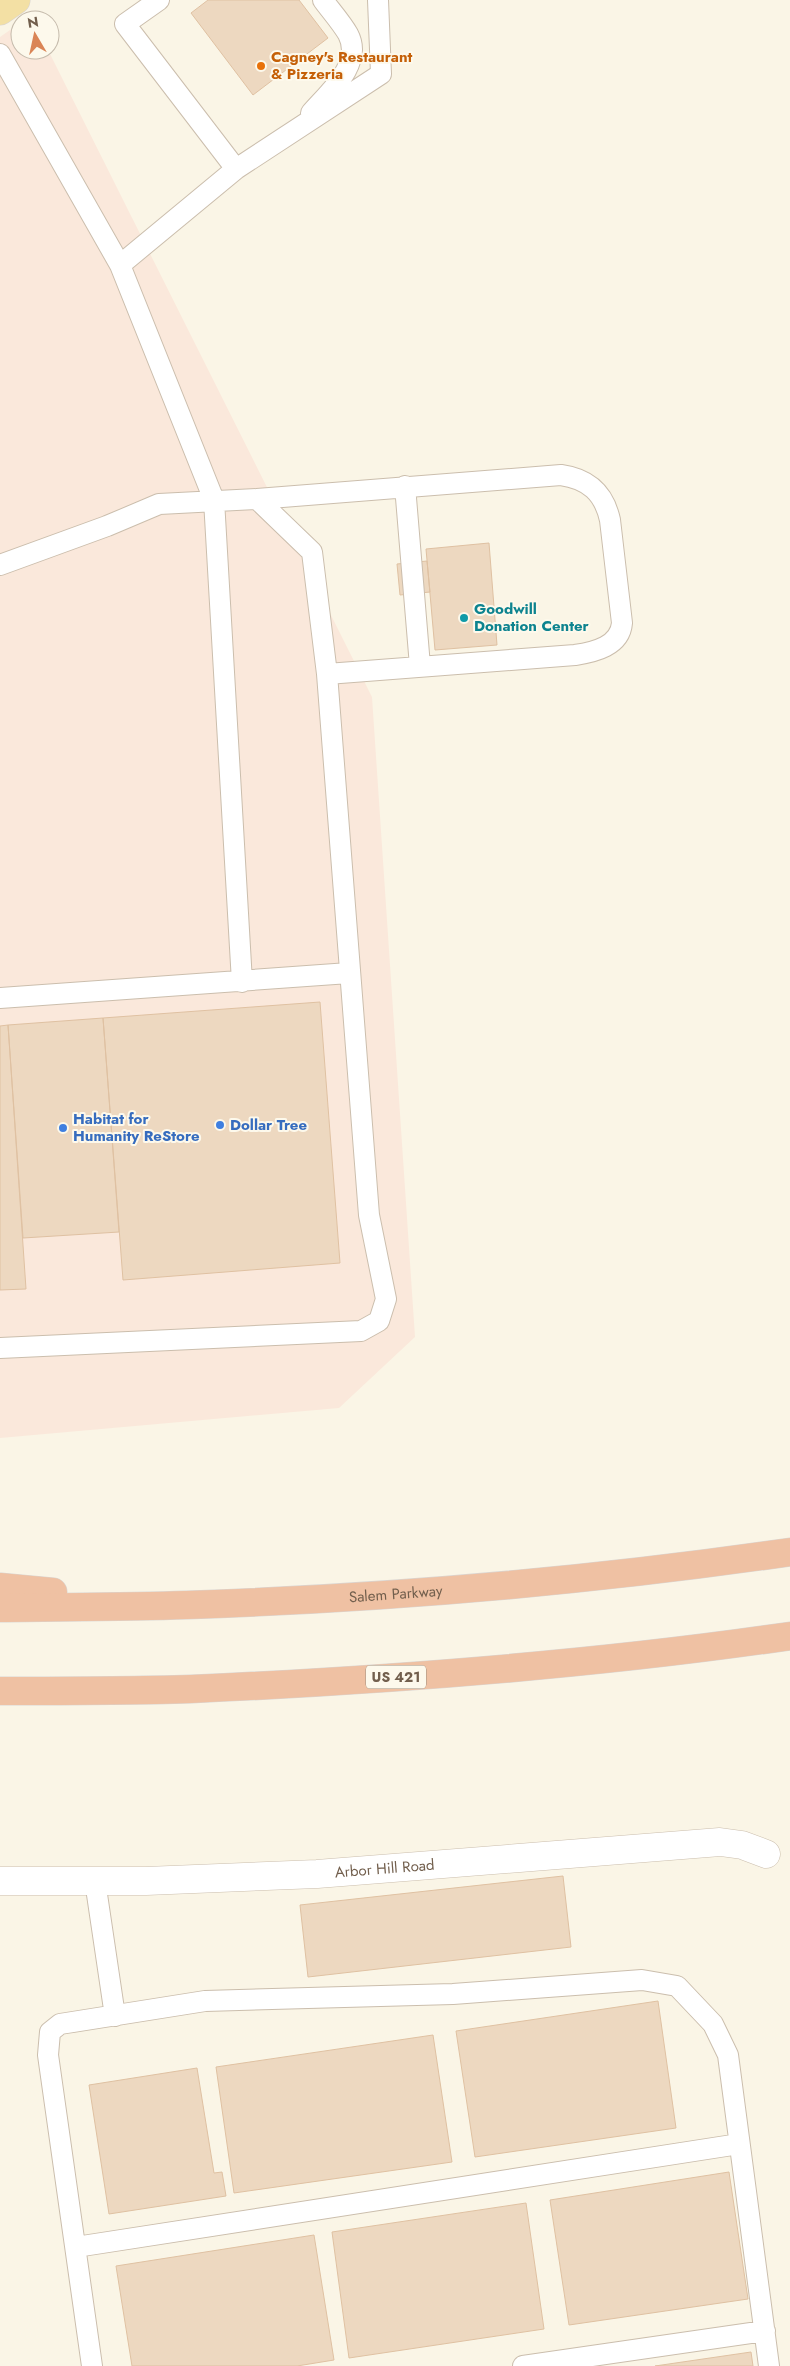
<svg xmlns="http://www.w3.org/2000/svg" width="790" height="2366" font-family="Jost,sans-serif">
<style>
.commercial{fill:#fae8db}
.building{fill:#edd8c0;stroke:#dfc1a2}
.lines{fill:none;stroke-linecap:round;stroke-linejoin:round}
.lane-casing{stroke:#cbbead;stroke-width:22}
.street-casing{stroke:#cbbead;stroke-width:29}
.primary-casing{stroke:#dad5d1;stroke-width:29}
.highway-casing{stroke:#dad5d1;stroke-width:29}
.lane{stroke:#fff;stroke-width:20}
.street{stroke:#fff;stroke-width:28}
.primary{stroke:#f3e0a4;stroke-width:28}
.highway{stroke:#efc1a3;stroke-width:28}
.food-dot{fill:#e8710a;stroke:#fdf9ec;stroke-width:2}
.culture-dot{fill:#0f9aa8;stroke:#fdf9ec;stroke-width:2}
.shop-dot{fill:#3f7fe0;stroke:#fdf9ec;stroke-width:2}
.labels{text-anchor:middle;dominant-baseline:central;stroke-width:4;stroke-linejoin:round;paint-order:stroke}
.shield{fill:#fdf9ec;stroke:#9c8d7d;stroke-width:1}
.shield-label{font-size:14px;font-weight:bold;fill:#725f4d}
.food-label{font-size:15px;font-weight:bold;fill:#c56008;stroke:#fdf9ec;text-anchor:start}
.culture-label{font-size:15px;font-weight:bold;fill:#0d838f;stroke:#fdf9ec;text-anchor:start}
.shop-label{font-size:15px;font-weight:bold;fill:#366cbe;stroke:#fdf9ec;text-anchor:start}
.street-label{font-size:15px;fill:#725f4d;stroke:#fdf9ec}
</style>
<rect width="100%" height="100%" fill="#faf5e6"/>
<!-- commercial -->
<path class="commercial" d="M20,23V50H48L372,697L415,1337L339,1408L0,1438V37Z"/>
<!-- building -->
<path class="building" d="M208,0H299L328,38L253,95L191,13Z
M489,543L497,645L435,650L426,549Z
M427,561L430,592L400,595L397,564Z
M320,1002L340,1263L123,1280L103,1018Z
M103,1018L119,1232L23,1238L8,1025Z
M8,1025L26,1289L0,1290V1026Z
M563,1876L571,1947L308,1977L300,1905Z
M658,2001L676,2128L475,2157L456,2031Z
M433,2035L452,2162L234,2193L216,2067Z
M197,2068L214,2173L222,2172L226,2196L109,2214L89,2085Z
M729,2172L748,2299L569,2325L550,2200Z
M526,2203L544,2329L349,2358L332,2232Z
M314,2235L334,2360L297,2366H132L116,2266Z
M751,2352L753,2366H655Z"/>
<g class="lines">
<!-- lane casing -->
<g class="lane-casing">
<path id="lane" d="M159,0L125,24L236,169L381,74L378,0
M0,54L120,265L214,500L242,982
M311,113C328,93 364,64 348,34C341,22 331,11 323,0
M120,265L236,169
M405,486L420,666
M257,499L561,475C589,479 604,493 610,520L622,623C620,646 595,652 575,655L327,674
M0,565L107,526L159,504L257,499L312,552L327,674L369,1215L386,1299L379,1321L361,1331L0,1348
M0,998L349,973
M95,1881L115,2016
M76,2247L739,2144
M92,2366L48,2055L50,2032L60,2024L205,2001L453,1994L642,1980L677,1986L713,2024L728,2055L769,2366
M523,2366L765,2331"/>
</g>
<!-- street casing -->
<g class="street-casing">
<g id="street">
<path id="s1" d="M0,1881H146L317,1874L720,1842L742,1845L766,1854"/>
</g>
</g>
<!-- primary casing -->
<g class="primary-casing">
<path id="primary" d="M0,11L16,0"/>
</g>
<!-- highway casing -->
<g class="highway-casing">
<g id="highway">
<path d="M0,1587L53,1592"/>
<path id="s2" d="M0,1608C62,1607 125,1607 187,1605C388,1598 591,1581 790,1552"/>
<path d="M0,1691C64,1691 128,1691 191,1689C391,1680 592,1665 790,1636"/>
</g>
</g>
<!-- lane -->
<use href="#lane" class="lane"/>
<!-- street -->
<use href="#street" class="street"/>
<!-- primary -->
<use href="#primary" class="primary"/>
<!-- highway -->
<use href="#highway" class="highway"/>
</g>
<!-- markers -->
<circle class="food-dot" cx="261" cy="66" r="5"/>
<circle class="culture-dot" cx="464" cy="618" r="5"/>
<g class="shop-dot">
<circle cx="220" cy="1125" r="5"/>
<circle cx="63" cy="1128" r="5"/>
</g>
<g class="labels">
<!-- shield labels -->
<rect class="shield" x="366" y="1665.5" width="60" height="23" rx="4"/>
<g class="shield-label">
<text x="396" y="1677">US 421</text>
</g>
<!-- food labels -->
<g class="food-label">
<text x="271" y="57">Cagney's Restaurant<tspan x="271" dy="17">&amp; Pizzeria</tspan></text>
</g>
<!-- culture labels -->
<g class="culture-label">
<text x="474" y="609">Goodwill<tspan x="474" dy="17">Donation Center</tspan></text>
</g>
<!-- shop labels -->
<g class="shop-label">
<text x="73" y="1119">Habitat for<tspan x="73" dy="17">Humanity ReStore</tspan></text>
<text x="230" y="1125">Dollar Tree</text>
</g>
<!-- street labels -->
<g class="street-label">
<text stroke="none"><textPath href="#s2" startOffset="396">Salem Parkway</textPath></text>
<text stroke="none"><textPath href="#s1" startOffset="385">Arbor Hill Road</textPath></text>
</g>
</g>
<!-- north arrow -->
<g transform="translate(35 35) rotate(351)"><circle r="24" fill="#fdf9ec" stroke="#c5bbac"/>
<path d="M0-4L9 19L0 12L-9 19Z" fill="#da8556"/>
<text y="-8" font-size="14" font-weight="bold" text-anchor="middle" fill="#725f4d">N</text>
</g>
</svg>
